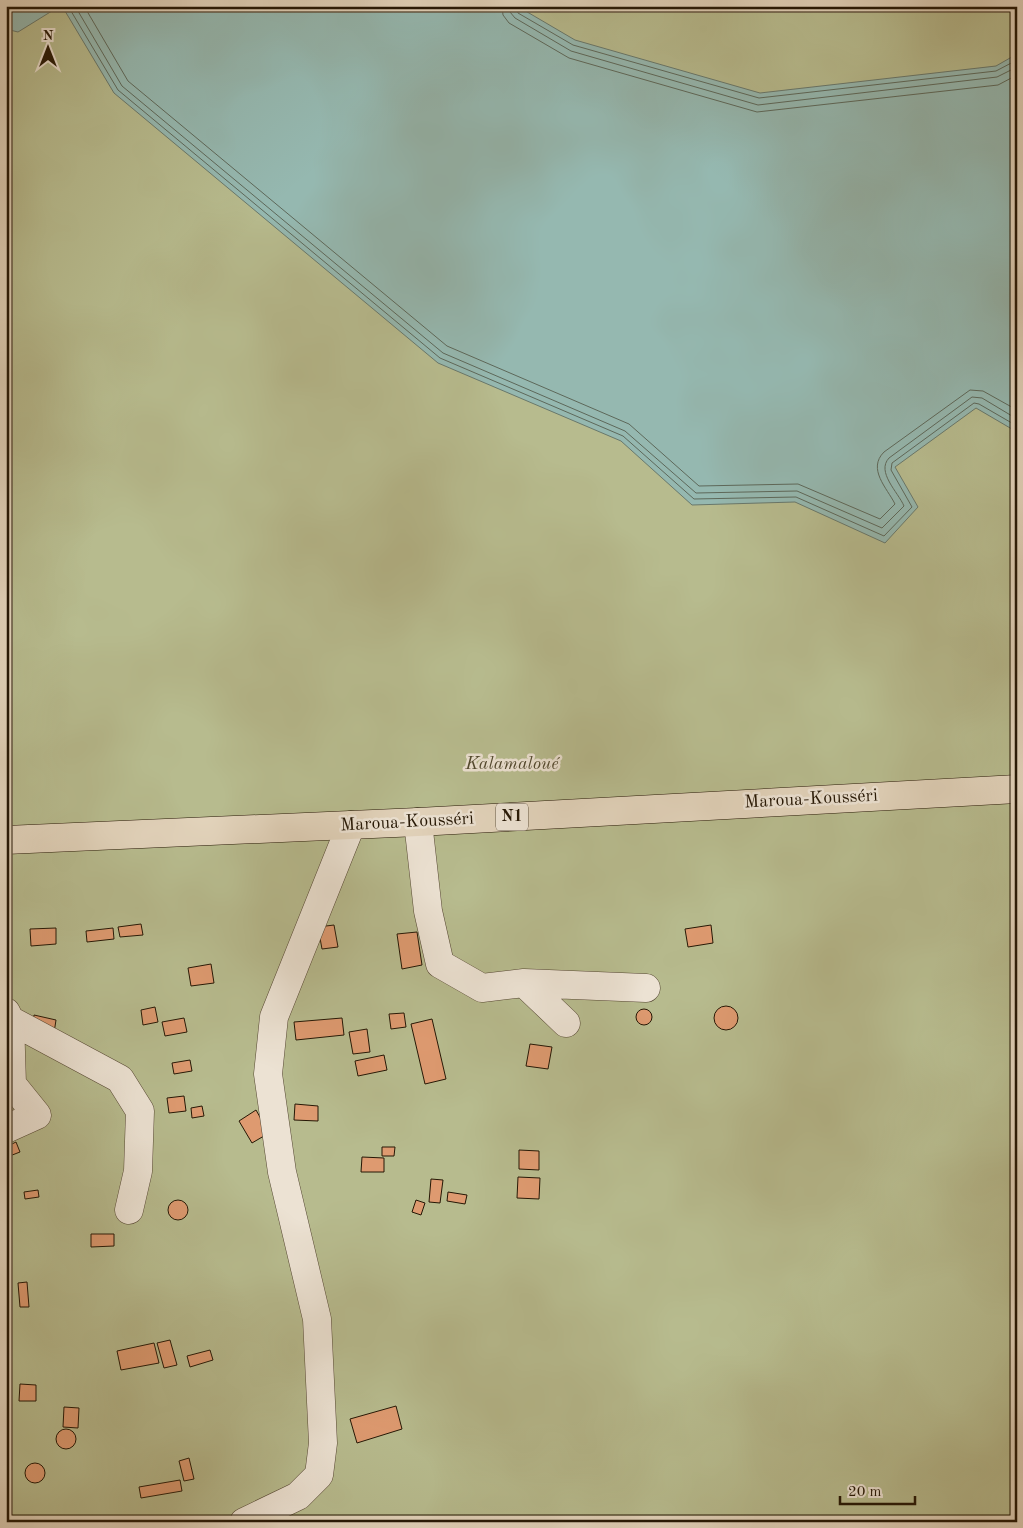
<svg xmlns="http://www.w3.org/2000/svg" width="1023" height="1528" font-family="'Old Standard TT',serif">
<style>
.green{fill:#b7bb8e;stroke:#6e694a}
.water{fill:#95b8b0;stroke:#68786c}
.lines{fill:none;stroke-linecap:round;stroke-linejoin:round}
.shore{stroke:#5d685a;stroke-width:1}
.building{fill:#de9a70;stroke:#251705}
.minor-casing{stroke:#544632;stroke-width:29}
.highway-casing{stroke:#251705;stroke-width:29}
.minor{stroke:#ece2d3;stroke-width:28}
.highway{stroke:#e2d3bb;stroke-width:28}
.labels{text-anchor:middle;dominant-baseline:central;stroke-width:5;stroke-linejoin:round;paint-order:stroke}
.shield{fill:#ece2d3;stroke:#615443;stroke-width:1}
.shield-label{font-size:16px;font-weight:bold;fill:#251705}
.park-label{font-size:18px;font-style:italic;fill:#51482e;stroke:#ece2d3}
.street-label{font-size:18px;fill:#251705;stroke:#ece2d3}
</style>
<rect width="100%" height="100%" fill="#e2d3bb"/>
<filter id="stains"><feTurbulence type="fractalNoise" baseFrequency=".004" numOctaves="4"/><feColorMatrix values="0 0 0 0 .2 0 0 0 0 .09 0 0 0 0 .02 0 0 0 .5 -.17"/></filter>
<radialGradient id="worn" r=".72"><stop offset=".6" stop-color="#630" stop-opacity="0"/><stop offset="1" stop-color="#630" stop-opacity=".3"/></radialGradient>
<!-- green -->
<path class="green" d="M6,6H1017V1522H6Z"/>
<!-- water -->
<path class="water" d="M6,6H60L18,32L6,29Z
M62,6H517L575,40L760,93L996,66L1017,54V432L976,408L895,467L918,507L885,543L795,502L692,505L621,441L438,363L114,93Z"/>
<g class="lines">
<!-- shore -->
<path class="shore" d="M68,6L118,90L440,358L623,436L694,499L796,497L884,536L912,507L891,470L892,463L974,403L979,404L1017,426
M75,6L122,86L443,353L625,431L696,493L797,491L882,528L904,506C898,492 876,472 889,458L972,397L982,398L1017,419
M84,6L128,81L447,346L629,424L699,486L798,484L880,519L895,504C887,488 867,469 884,452L970,390L983,391L1017,410
M502,6L503,15L509,23L569,58L757,112L998,85L1017,75
M509,6L510,12L515,18L571,51L758,105L997,77L1017,67
M515,6L518,13L573,45L759,98L996,71L1017,60"/>
</g>
<!-- building -->
<path class="building" d="M141,924L143,935L120,937L118,927Z
M334,925L338,947L322,949L318,927Z
M711,925L713,943L688,947L685,929Z
M56,928V944L31,946L30,929Z
M113,928L114,939L87,942L86,931Z
M417,932L422,965L402,969L397,934Z
M211,964L214,983L191,986L188,968Z
M714 1018a12 12 0 1 1 24 0a12 12 0 1 1-24 0Z
M155,1007L158,1022L143,1025L141,1010Z
M636 1017a8 8 0 1 1 16 0a8 8 0 1 1-16 0Z
M404,1013L406,1027L391,1029L389,1014Z
M34,1015L56,1020L54,1033L32,1028Z
M184,1018L187,1032L165,1036L162,1022Z
M342,1018L344,1035L296,1040L294,1022Z
M432,1019L446,1079L425,1084L411,1024Z
M367,1029L370,1052L353,1054L349,1032Z
M530,1044L552,1047L548,1069L526,1066Z
M384,1055L387,1070L358,1076L355,1061Z
M190,1060L192,1071L174,1074L172,1063Z
M184,1096L186,1111L169,1113L167,1098Z
M295,1104L318,1106V1121L294,1120Z
M202,1106L204,1116L192,1118L191,1108Z
M256,1110L269,1133L252,1143L239,1121Z
M16,1142L20,1152L7,1157L6,1147Z
M382,1147H395L394,1156H382Z
M519,1150L539,1151V1170L519,1169Z
M362,1157L384,1158V1172H361Z
M518,1177L540,1178L539,1199L517,1198Z
M431,1179L443,1180L440,1203L429,1202Z
M38,1190L39,1197L25,1199L24,1192Z
M448,1192L467,1195L465,1204L447,1201Z
M168 1210a10 10 0 1 1 20 0a10 10 0 1 1-20 0Z
M416,1200L425,1203L421,1215L412,1212Z
M91,1234H114V1246L91,1247Z
M27,1282L29,1307H20L18,1283Z
M170,1340L177,1365L164,1368L157,1343Z
M154,1343L159,1363L121,1370L117,1351Z
M210,1350L213,1360L190,1367L187,1356Z
M20,1384L36,1385V1401H19Z
M396,1406L402,1429L357,1443L350,1419Z
M64,1407L79,1408L78,1428L63,1427Z
M56 1439a10 10 0 1 1 20 0a10 10 0 1 1-20 0Z
M189,1458L194,1479L184,1481L179,1461Z
M25 1473a10 10 0 1 1 20 0a10 10 0 1 1-20 0Z
M180,1480L182,1491L141,1498L139,1487Z"/>
<g class="lines">
<!-- minor casing -->
<g class="minor-casing">
<path id="minor" d="M418,822L428,911L440,964L482,988L524,983L646,988
M524,983L566,1023
M6,1012L10,1020L12,1084
M10,1020L120,1079L140,1111L138,1171L129,1210
M6,1093L12,1084L37,1115L6,1129
M244,1522L298,1496L319,1475L323,1443L317,1319L282,1172L268,1074L274,1017L351,825"/>
</g>
<!-- highway casing -->
<g class="highway-casing">
<path id="highway" d="M6,840L418,822L1017,789"/>
</g>
<!-- minor -->
<use href="#minor" class="minor"/>
<!-- highway -->
<use href="#highway" class="highway"/>
</g>
<g class="labels">
<!-- shield labels -->
<rect class="shield" x="496" y="803.5" width="32" height="27" rx="4"/>
<g class="shield-label">
<text x="512" y="817">N1</text>
</g>
<!-- park labels -->
<g class="park-label">
<text x="512" y="764">Kalamaloué</text>
</g>
<!-- street labels -->
<g class="street-label">
<text transform="translate(811 799) rotate(-3)">Maroua-Kousséri</text>
<text transform="translate(407 822) rotate(-3)">Maroua-Kousséri</text>
</g>
</g>
<!-- margin -->
<rect width="1023" height="1528" fill="none" stroke="#e2d3bb" stroke-width="25"/>
<rect x="8" y="8" width="1008" height="1513" fill="none" stroke="#251705" stroke-width="2.5"/>
<rect x="12" y="12" width="998" height="1503" fill="none" stroke="#251705"/>
<!-- north arrow -->
<g transform="translate(48 48)" stroke="#ece2d3" stroke-width="4" paint-order="stroke">
<path d="M0-4L9 19L0 12L-9 19Z" fill="#251705"/>
<text y="-8" font-size="14" font-weight="bold" text-anchor="middle" fill="#251705">N</text>
</g>
<!-- scale -->
<path d="M840 1496v8h75v-8" fill="none" stroke="#251705" stroke-width="2.5"/>
<text x="848" y="1496" font-size="15" fill="#251705" stroke="#ece2d3" stroke-width="4" paint-order="stroke">20 m</text>
<rect width="100%" height="100%" filter="url(#stains)"/>
<rect width="100%" height="100%" fill="url(#worn)"/>
</svg>
